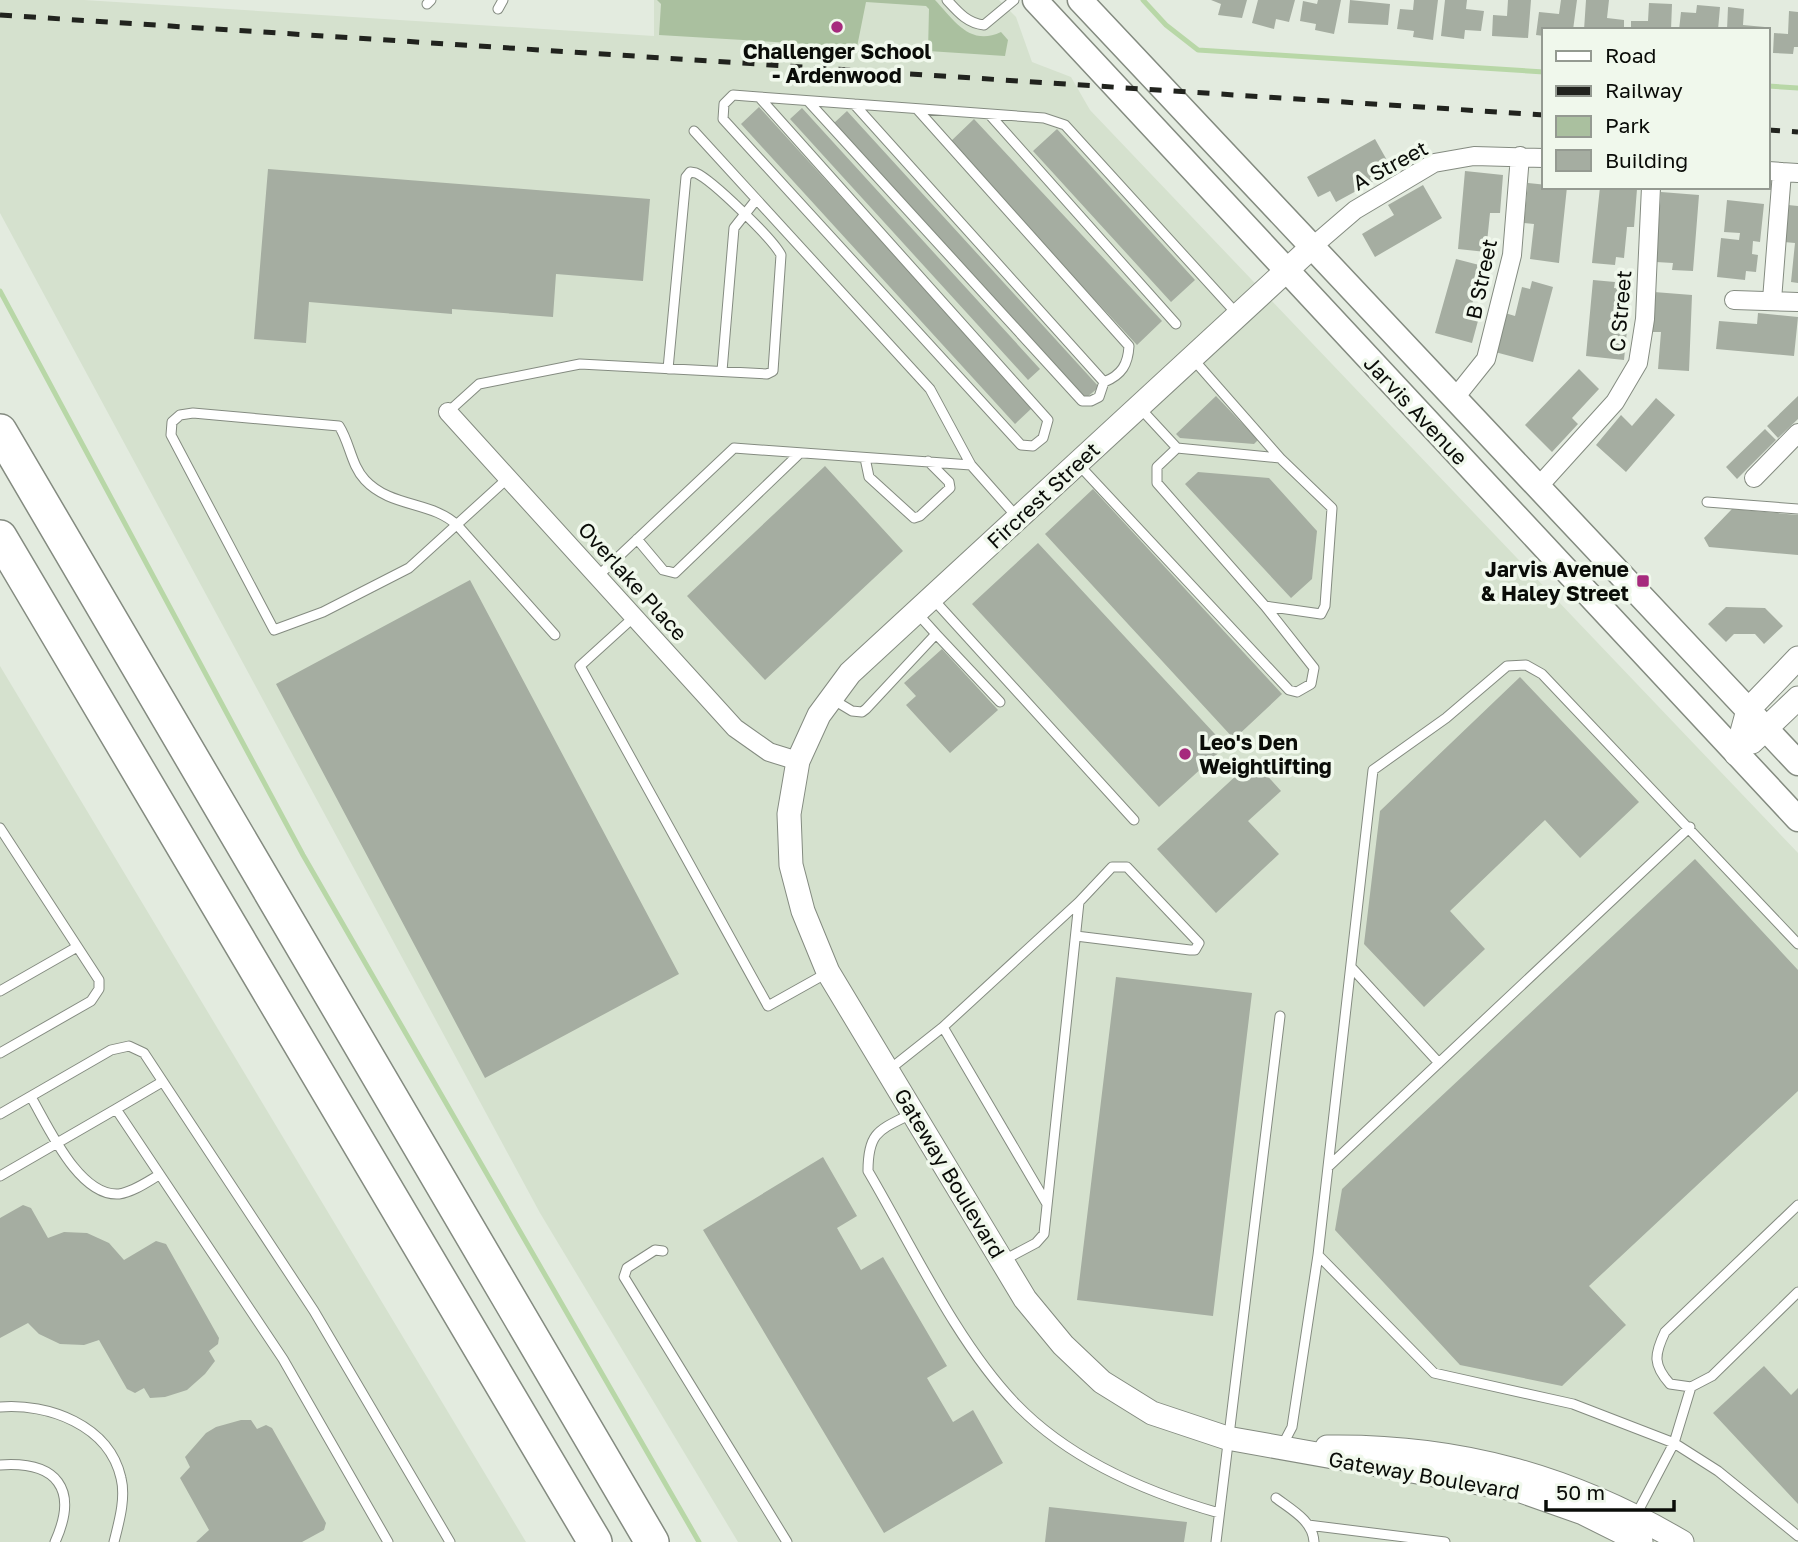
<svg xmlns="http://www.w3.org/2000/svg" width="1798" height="1542" font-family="'Golos Text',sans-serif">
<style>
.built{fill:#d5e1ce}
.green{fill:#aac09f}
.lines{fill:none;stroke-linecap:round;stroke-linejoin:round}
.stream{stroke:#b8d7a7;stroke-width:5}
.building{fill:#a5ada1}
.service-casing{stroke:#848b80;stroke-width:11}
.minor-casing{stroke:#848b80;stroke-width:20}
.tertiary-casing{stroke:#848b80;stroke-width:25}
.secondary-casing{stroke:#848b80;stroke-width:27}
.motorway-casing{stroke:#848b80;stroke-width:36}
.service{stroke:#fff;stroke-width:9}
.minor{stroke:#fff;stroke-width:18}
.tertiary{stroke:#fff;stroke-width:23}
.secondary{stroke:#fff;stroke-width:24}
.motorway{stroke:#fff;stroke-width:33}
.rail{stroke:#21231e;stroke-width:5;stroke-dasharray:12 12;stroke-linecap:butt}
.poi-dot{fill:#a62a7d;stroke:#f0f8ec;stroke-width:2.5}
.labels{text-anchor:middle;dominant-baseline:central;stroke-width:7;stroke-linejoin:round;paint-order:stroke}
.poi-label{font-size:21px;font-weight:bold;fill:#0a0c08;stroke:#f0f8ec}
.street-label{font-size:21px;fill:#0a0c08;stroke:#f0f8ec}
</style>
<rect width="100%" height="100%" fill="#e3ebdf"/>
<!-- built -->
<path class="built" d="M0,0H84L654,36V0H999L1016,17L1032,62L1071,77L1090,110L1798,853V1542H738L540,1213L0,213Z
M0,666L526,1542H0Z"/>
<!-- green -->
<path class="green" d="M657,0H935C954,20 970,47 1001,32L1008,40L1005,56L928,51L929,9L926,6L866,2L857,47L659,35L661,4Z"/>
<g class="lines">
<!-- stream -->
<path class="stream" d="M1143,0L1166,25L1198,50L1544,72
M1768,86L1798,88
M0,291L303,855L699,1542"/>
</g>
<!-- building -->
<path class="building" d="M1211,0H1247L1242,18L1218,15L1221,4Z
M1258,0H1295L1289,22L1276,19L1274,29L1252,23Z
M1318,0H1341L1334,34L1315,30L1316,24L1300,21L1303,1L1317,4Z
M1350,0L1390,4L1388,25L1348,23Z
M1414,0H1438L1433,40L1413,37L1414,31L1397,29L1400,9L1413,10Z
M1445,0H1467L1466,9L1484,11L1481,31L1465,30L1464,39L1441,36Z
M1508,0H1531L1528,38L1492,36L1493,15L1507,16Z
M1561,0H1577L1573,30H1544V36L1536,35L1539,12L1559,14Z
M1586,0H1609L1607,18L1624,20V30H1584Z
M1649,3L1672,4L1671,30H1631V21H1648Z
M1697,5L1720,7L1718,30H1679L1681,12L1696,13Z
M1728,7L1744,9L1743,25L1765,27V30H1727Z
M1789,11L1798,12V47H1794L1793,54L1773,53L1774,33L1788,34Z
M759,107L1033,407L1015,424L741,124Z
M802,108L1040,369L1028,380L790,119Z
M847,111L1099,387L1086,398L834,123Z
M974,119L1162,321L1137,345L949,143Z
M1057,129L1195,280L1171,302L1033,151Z
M1375,139L1393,171L1336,202L1330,191L1318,197L1307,177Z
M268,169L650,199L643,281L556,274L553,317L452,309V314L309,302L306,343L254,339Z
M1465,171L1503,175L1500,213H1490L1486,252L1458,249Z
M1528,183L1567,187L1559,263L1530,259L1534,224L1524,223Z
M1423,185L1442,218L1375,257L1362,234L1394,215L1388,205Z
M1600,187L1637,189L1634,227H1627L1624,258L1616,257L1615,265L1592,263Z
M1661,192L1699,195L1693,271L1672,270L1673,263L1656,262Z
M1727,200L1764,204L1760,242L1753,241L1752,254L1758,255L1756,272L1746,271L1745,280L1717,277L1721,238L1739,240L1740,233L1724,232Z
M1788,205L1798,206V283L1791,282L1795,243L1784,242Z
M1456,259L1483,266L1472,304L1482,306L1472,343L1435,333Z
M1593,280L1615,282L1614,288L1631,290L1624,360L1586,356Z
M1532,281L1553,287L1533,362L1495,352L1505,313L1515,316L1522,287L1530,289Z
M1654,292L1692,295L1689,371L1658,369L1661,332H1651Z
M1758,313L1798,317L1794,356L1716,349L1719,321L1757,324Z
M1579,369L1599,389L1572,418L1578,424L1552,452L1525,425Z
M1216,396L1258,440L1254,444L1180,438L1176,434Z
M1798,396V419L1778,438L1767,426Z
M1656,398L1675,415L1626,472L1596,445L1621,415L1632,426Z
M1765,429L1776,440L1737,479L1726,467Z
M825,466L903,551L765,680L687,596Z
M1198,472L1269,478L1317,531L1312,579L1291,598L1185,484Z
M1093,489L1282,694L1234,739L1045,534Z
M1732,509L1798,515V555L1709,547L1704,538Z
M1038,543L1226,746L1159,807L972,604Z
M470,580L679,974L485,1078L276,684Z
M1726,607L1765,608L1783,626L1764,644L1755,634H1734L1726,642L1708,624Z
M942,649L998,710L950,753L906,705L916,696L904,683Z
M1520,677L1639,802L1580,858L1545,820L1450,911L1485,949L1424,1007L1364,944L1380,811Z
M1253,760L1281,791L1248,821L1279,854L1216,913L1157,849Z
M1695,859L1798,970V1091L1589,1286L1626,1325L1562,1386L1460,1365L1335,1230L1342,1189Z
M1116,977L1252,993L1213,1316L1077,1300Z
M823,1157L857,1216L837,1228L861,1270L883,1257L947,1366L927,1378L953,1422L973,1410L1003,1463L884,1533L703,1230Z
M23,1205L31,1208L48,1238L64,1232L87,1233L109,1243L124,1260L156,1241L166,1244L219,1338L218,1344L209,1351L215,1361L205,1374L187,1390L165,1397L150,1398L144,1388L135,1393L127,1389L99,1340L84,1345L60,1344L39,1334L28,1323L0,1338V1218Z
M1764,1366L1791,1395L1798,1388V1504L1713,1413Z
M241,1420H251L257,1429L266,1425L272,1428L326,1523L324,1530L302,1542H196L209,1530L180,1478L190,1467L185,1457L206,1433L216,1427Z
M1049,1507L1187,1522L1184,1542H1045Z"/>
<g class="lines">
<!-- service casing -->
<g class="service-casing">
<path id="service" d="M947,0C958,12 967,23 984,25L1014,0
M427,4L431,0
M498,9L503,0
M759,97L1048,420L1043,438L1033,446L1021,445L723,119L724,104L733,95L759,97L1044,118L1065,125L1237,314
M808,101L1082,401H1091L1099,397L1104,382L854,104
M917,109L1129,346C1128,364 1122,375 1104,382
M989,114L1176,324
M694,131L930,389L971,465L1017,517
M1193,359L1280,458
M722,371L734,228L756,200
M1140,408L1177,448L1280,458L1332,508L1325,606L1321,614L1265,606L1157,483V467L1177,448
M448,412L479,384L580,364L767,374L773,371L781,255C773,239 712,180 696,173L690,172L686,177L668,369
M865,458L869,477L914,518L920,516L950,488L949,482L928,461
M1078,464L1289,690L1297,692L1311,684L1314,668L1265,606
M508,478L409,568L323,612L274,630L171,435L172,422L180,415L193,413L339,426C350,443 351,465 365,480C391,508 433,501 458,526L555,635
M1707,502L1798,509
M637,539L663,570L675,573L800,453
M598,576L734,448L971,465
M933,599L1134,820
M634,617L580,666L768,1006L827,973
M936,634L1000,702
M832,699L852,711L862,712L866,709L936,634L917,613
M0,828L99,980V989L91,1001L0,1053
M1798,944L1542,674L1526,665L1507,666L1446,718L1373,770L1318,1255L1434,1373L1573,1404L1674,1443L1718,1471L1798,1536
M1351,967L1439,1063
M0,991L77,947
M890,1069L943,1027
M31,1097C48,1126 79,1197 119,1194C133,1192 147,1182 159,1175
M116,1109L162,1082
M0,1114L111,1050L129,1046L144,1053L314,1311L450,1542
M911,1114C879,1130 868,1132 868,1171C911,1244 957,1343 1016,1404C1070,1460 1145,1492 1219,1513
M1328,1167L1690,827
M0,1176L116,1109L283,1359L388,1542
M1047,1204L943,1027L1079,902
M663,1251L655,1250L627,1268L624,1277L787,1542
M1004,1260L1036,1243L1044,1234L1079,902L1112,867H1127L1199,943L1195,950H1190L1076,936
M1691,1387L1670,1384C1653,1365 1654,1355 1665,1332L1798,1205
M0,1407C48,1403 109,1425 121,1478C126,1498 119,1522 114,1542
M1282,1446L1292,1427L1318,1255
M0,1465C57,1461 79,1489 55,1542
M1276,1498C1292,1510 1313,1521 1314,1542
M1635,1517L1674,1443L1691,1387L1712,1376L1798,1292
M1308,1525L1445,1542
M1216,1542L1280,1016"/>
</g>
<!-- minor casing -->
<g class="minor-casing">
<path id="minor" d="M1768,171L1798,173
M1312,247L1355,210L1434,163L1474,156L1544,158
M1734,300L1798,302
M1772,300L1782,172
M1454,399L1486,359L1512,255L1520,156
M448,412L735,728L769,752L798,761
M1754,478L1798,433
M1538,487L1615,402L1638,363L1645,319L1651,187"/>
</g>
<!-- tertiary casing -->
<g class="tertiary-casing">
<path id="tertiary" d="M1312,247L850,673L819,715L798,761L789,814L791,865L803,911L828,972L1025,1299L1063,1345L1102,1382L1152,1413L1227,1438L1518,1490L1583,1513L1641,1542
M1752,742L1798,698
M1736,754L1748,710L1798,658
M1327,1447C1457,1445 1570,1476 1682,1542"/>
</g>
<!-- secondary casing -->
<g class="secondary-casing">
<path id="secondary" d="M1035,0L1798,819
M1080,0L1798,763"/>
</g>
<!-- motorway casing -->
<g class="motorway-casing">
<path id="motorway" d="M0,431L652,1542
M0,537L595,1542"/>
</g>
<!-- service -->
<use href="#service" class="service"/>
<!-- minor -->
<use href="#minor" class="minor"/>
<!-- tertiary -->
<use href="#tertiary" class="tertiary"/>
<!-- secondary -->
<use href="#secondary" class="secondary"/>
<!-- motorway -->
<use href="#motorway" class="motorway"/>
<!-- rail -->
<path class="rail" d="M0,15L1544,115
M1768,130L1798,132"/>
</g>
<!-- markers -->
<g class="poi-dot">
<circle cx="837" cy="27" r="7"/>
<rect x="1636" y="574" width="14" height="14" rx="3.5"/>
<circle cx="1185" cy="754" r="7"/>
</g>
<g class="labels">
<!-- poi labels -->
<g class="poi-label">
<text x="837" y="51">Challenger School<tspan x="837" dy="24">- Ardenwood</tspan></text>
<text x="1629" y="569" text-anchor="end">Jarvis Avenue<tspan x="1629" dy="24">&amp; Haley Street</tspan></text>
<text x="1199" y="742" text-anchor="start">Leo's Den<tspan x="1199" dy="24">Weightlifting</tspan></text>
</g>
<!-- street labels -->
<g class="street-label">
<text transform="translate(1390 165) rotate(-28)">A Street</text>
<text transform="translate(1481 279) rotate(-78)">B Street</text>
<text transform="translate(1620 311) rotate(-85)">C Street</text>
<text transform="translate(1416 410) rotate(47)">Jarvis Avenue</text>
<text transform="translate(1043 495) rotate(-43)">Fircrest Street</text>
<text transform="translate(633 581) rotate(48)">Overlake Place</text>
<text transform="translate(950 1173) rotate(59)">Gateway Boulevard</text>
<text transform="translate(1424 1475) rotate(10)">Gateway Boulevard</text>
</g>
</g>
<!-- legend -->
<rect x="1542" y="28" width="228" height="161" fill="#f0f8ec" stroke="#949a91" stroke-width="2"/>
<rect x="1556" y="51" width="35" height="10" fill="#ffffff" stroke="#949a91" stroke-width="2"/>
<text x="1605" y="63" font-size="21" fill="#0a0c08">Road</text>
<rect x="1556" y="86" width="35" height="10" fill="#21231e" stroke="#949a91" stroke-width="2"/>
<text x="1605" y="98" font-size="21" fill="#0a0c08">Railway</text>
<rect x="1556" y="116" width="35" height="21" fill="#aac09f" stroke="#949a91" stroke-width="2"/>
<text x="1605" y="133" font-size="21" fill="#0a0c08">Park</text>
<rect x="1556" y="150" width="35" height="21" fill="#a5ada1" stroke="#949a91" stroke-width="2"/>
<text x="1605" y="168" font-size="21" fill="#0a0c08">Building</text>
<!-- scale -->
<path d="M1546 1500v10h128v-10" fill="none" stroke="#0a0c08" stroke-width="3.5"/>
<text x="1556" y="1500" font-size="21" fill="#0a0c08" stroke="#f0f8ec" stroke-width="5" paint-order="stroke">50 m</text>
</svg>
